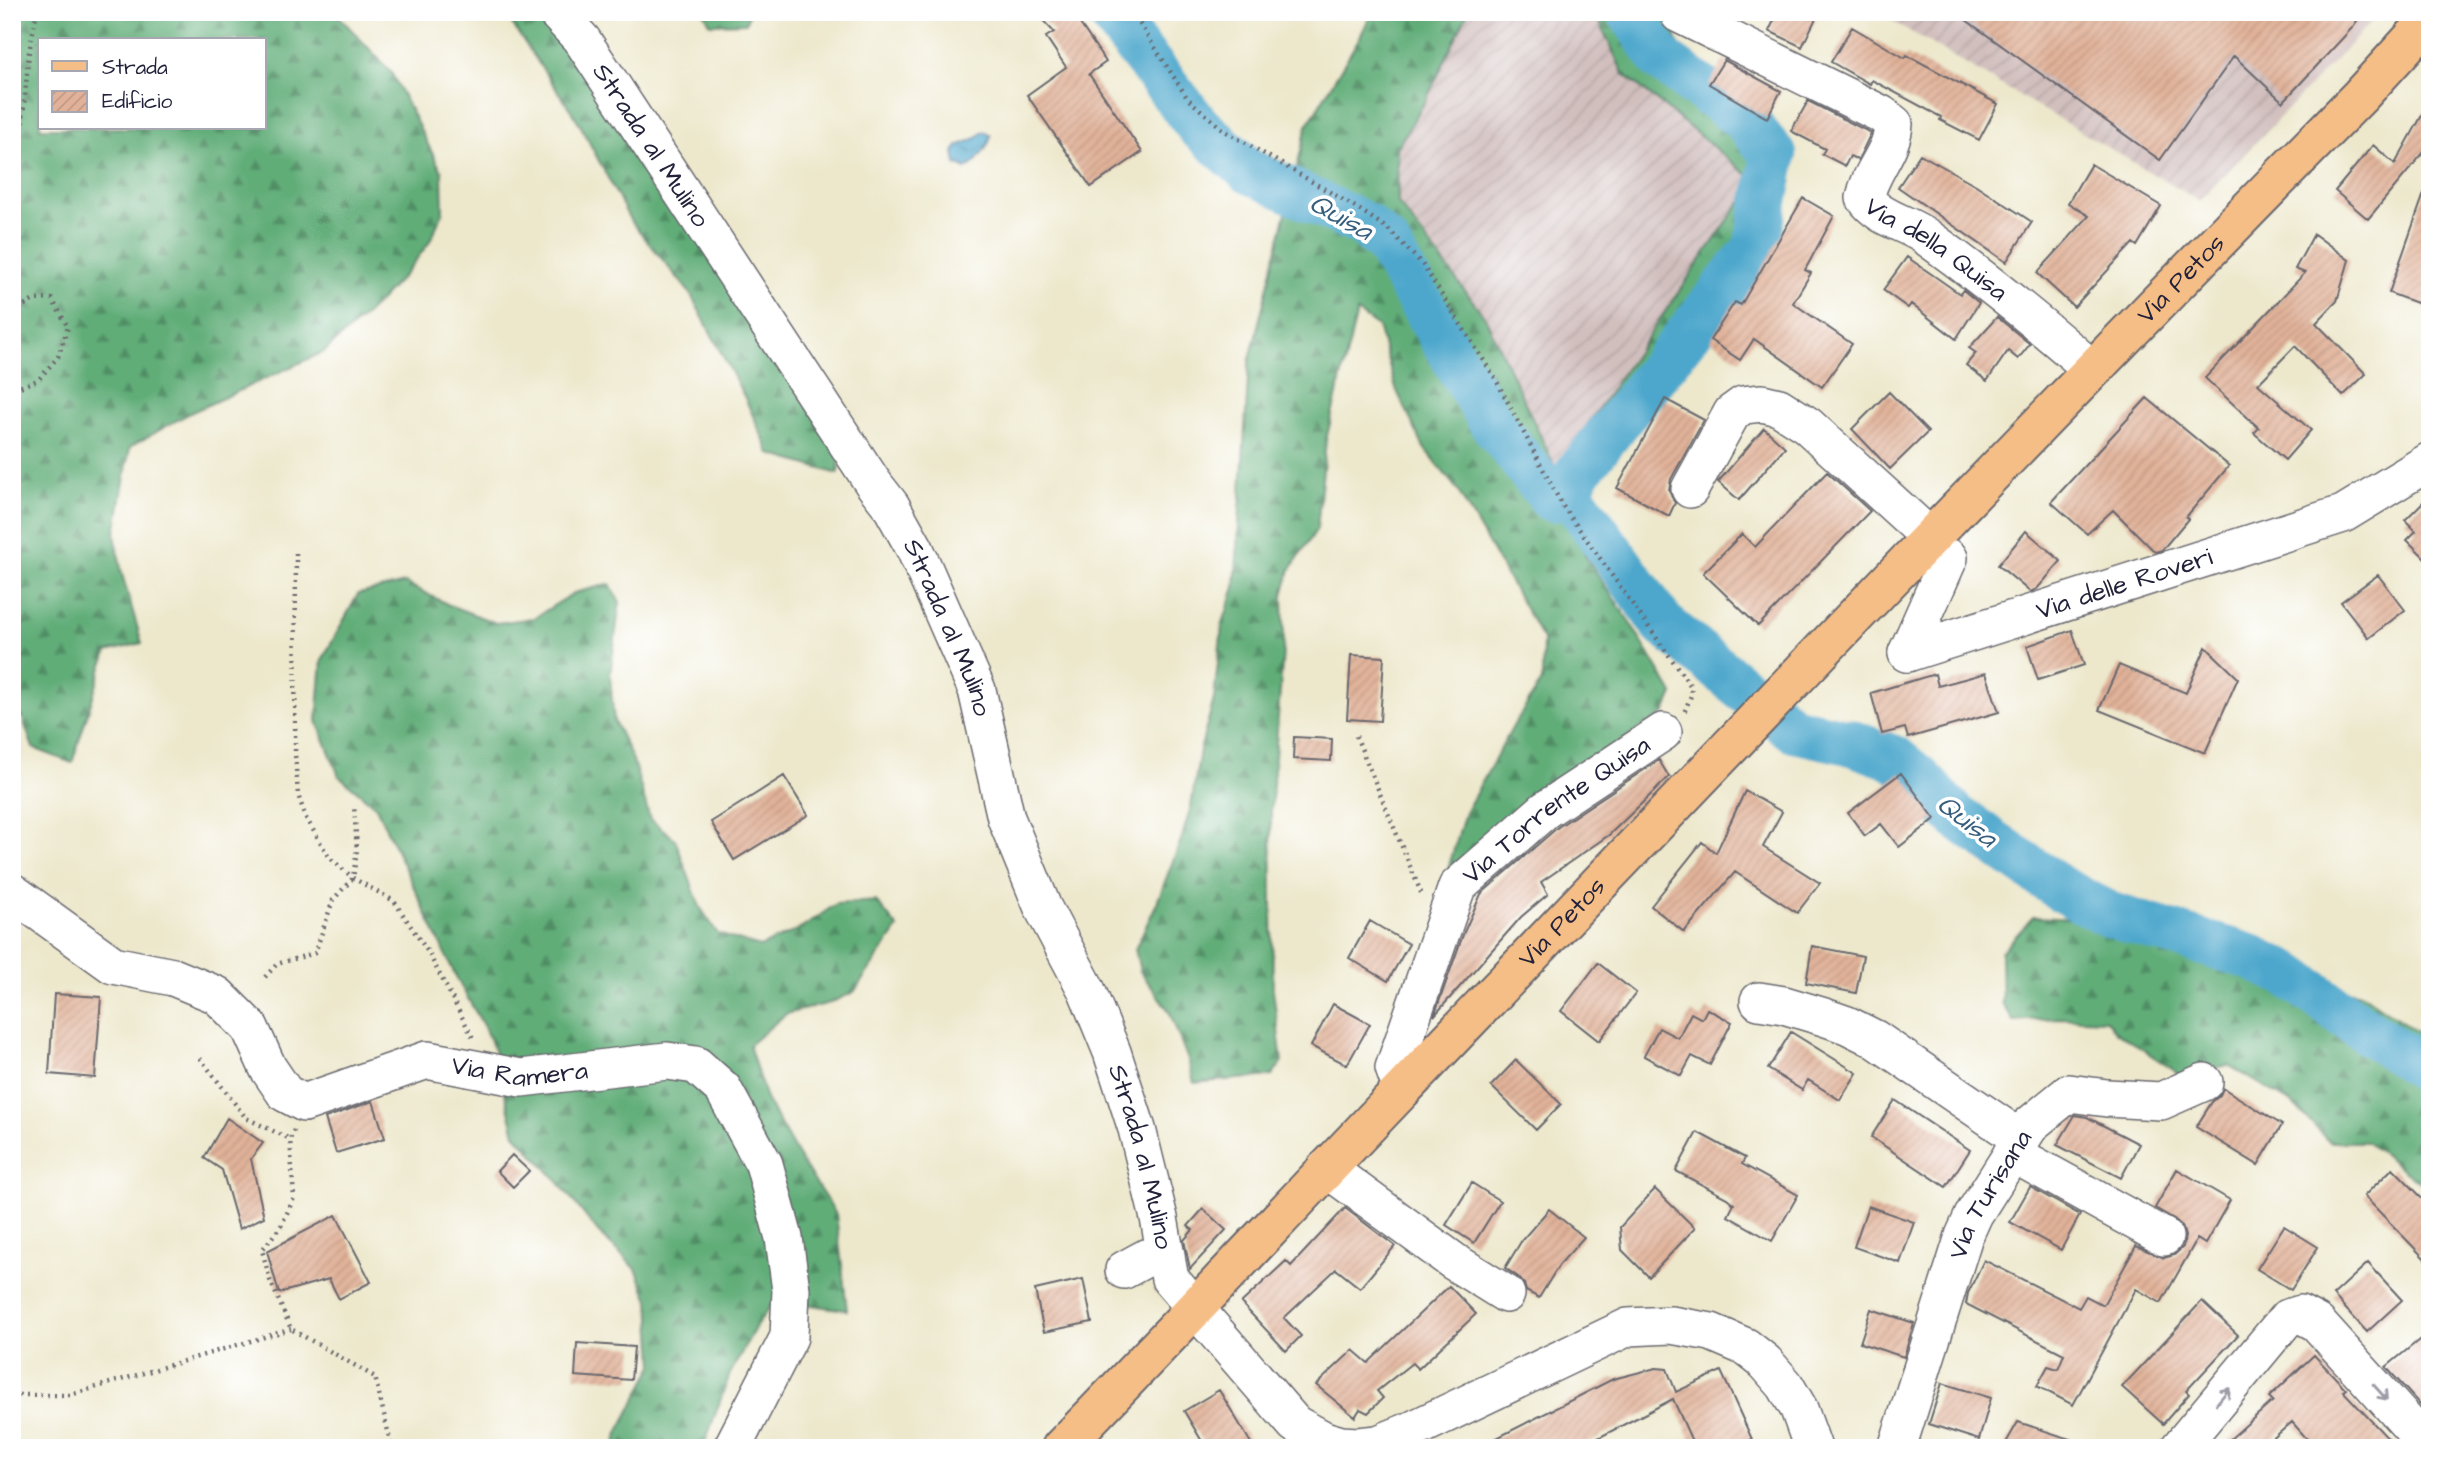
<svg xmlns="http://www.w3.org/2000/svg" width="2442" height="1460" font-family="'Architects Daughter',sans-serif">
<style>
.industrial{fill:url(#industrial-furrows)}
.forest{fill:url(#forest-firs);stroke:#41685a;stroke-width:2;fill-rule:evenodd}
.water{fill:url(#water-waves);stroke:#386484;stroke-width:2}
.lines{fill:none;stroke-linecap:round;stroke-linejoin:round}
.river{stroke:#4ea7cc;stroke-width:46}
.building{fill:url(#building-hatch)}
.minor-casing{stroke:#69676e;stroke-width:40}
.major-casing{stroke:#69676e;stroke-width:42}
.path{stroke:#69676e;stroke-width:4.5;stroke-dasharray:2 5;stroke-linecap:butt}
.minor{stroke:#fff;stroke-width:37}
.major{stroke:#f6be87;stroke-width:38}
.oneway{stroke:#9c9ca7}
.labels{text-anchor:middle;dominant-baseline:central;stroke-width:7;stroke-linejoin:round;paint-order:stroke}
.street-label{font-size:26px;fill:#22223b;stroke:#fff}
.water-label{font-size:28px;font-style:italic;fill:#365e7c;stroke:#fff}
</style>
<defs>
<pattern id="industrial-furrows" width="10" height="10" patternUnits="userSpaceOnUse" patternTransform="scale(1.75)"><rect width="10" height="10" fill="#d1bfbe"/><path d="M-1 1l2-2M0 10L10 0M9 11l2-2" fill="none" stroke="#b3a4a4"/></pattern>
<pattern id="forest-firs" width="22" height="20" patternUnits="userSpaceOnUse" patternTransform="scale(1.75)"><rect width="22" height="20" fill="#60ad78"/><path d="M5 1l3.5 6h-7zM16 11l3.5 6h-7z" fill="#4f8c64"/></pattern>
<pattern id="water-waves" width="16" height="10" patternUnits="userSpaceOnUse" patternTransform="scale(1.75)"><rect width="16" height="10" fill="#4ea7cc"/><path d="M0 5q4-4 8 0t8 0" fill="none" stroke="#4088a7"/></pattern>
<pattern id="building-hatch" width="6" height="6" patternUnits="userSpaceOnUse" patternTransform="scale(1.75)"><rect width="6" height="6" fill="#e1b299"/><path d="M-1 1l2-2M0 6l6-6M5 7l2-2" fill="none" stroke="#c19985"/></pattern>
</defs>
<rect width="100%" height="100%" fill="#fff"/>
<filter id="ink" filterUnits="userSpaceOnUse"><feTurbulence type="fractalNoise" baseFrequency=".0143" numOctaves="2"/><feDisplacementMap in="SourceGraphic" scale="14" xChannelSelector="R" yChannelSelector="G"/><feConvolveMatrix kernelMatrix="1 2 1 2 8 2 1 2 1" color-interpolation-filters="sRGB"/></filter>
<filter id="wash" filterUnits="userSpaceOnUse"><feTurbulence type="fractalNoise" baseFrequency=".00686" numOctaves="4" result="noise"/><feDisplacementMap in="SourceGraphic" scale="28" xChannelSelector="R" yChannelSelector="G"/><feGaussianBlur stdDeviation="1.57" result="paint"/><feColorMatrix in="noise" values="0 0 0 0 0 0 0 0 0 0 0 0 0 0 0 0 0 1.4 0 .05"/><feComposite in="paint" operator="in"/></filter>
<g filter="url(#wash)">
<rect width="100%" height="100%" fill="#ede8cc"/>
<!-- industrial -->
<path class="industrial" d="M1468,12H1595L1624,73L1756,181L1585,428L1560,479L1485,317L1398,203L1397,148L1427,98Z
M1877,12H2381L2199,201Z"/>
<!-- forest -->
<path class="forest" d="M12,12H335L391,72L442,172L443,212L429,243L404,275L369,312L324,352L190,413L130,447L115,534L122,574L142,643L107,652L72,763L33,748L22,717L12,716ZM264,40V128H40V40Z
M504,12H571L842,435L838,474L770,454L746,400L690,293L630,220L578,121Z
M704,12H749L746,23L710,24Z
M1372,12H1468L1427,98L1397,148L1398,203L1485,317L1560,478L1585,428L1755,181L1623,73L1595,12H1668L1688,73L1772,140L1792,181L1746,270L1581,475L1577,491L1585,556L1631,624L1673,694L1664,714L1537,793L1448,869L1465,813L1515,723L1542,681L1543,640L1457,489L1424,448L1396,389L1378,327L1357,312L1326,440L1317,529L1290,570L1283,595L1284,637L1271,811L1273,989L1282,1062L1272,1076L1194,1083L1188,1060L1169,1011L1140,971L1135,949L1156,905L1182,837L1191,806L1200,750L1214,699L1222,626L1235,587L1249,363L1307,126L1360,37Z
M405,583L449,605L496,623L534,618L574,593L610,584L620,602L610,675L614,721L633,760L650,819L675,839L700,907L718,934L760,947L802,928L836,904L876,901L898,928L854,992L830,1003L786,1014L749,1045L766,1099L801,1161L836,1214L847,1310L775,1300L755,1328L730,1374L703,1448H615L618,1433L654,1365L650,1302L636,1269L598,1232L555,1178L515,1134L494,1050L484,1027L457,979L376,807L339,776L317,721L322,660L358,594Z
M2033,917L2123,921L2210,963L2362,994L2430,1041V1190L2367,1142H2329L2293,1104L2228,1065L2181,1075L2115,1031L2106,1020L2058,1018L2013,1021L2002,1004L2001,952Z"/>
<!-- water -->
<path class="water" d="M984,131L991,136C988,148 977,162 966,169L956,164L954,152L958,146L976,138Z"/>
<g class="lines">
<!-- river -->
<path class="river" d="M1109,12L1199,127L1249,171L1365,225L1386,243L1492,423L1552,499
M1568,491L1578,472L1756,248L1774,155L1744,119L1662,60L1630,12
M1566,492L1568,491L1662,623L1794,730L1849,742L1894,758L1919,778L1957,817L2064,891L2111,915L2251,957L2289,975L2367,1031L2430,1073"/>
</g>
<g id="blocks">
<!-- building -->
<path class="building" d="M1035,12H1072L1106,62L1089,74L1142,152L1091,187L1027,95L1066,67L1046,37L1054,32Z
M1778,12H1819L1802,47L1769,31Z
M1955,12H2363L2352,28L2283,102L2234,56L2160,160Z
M1852,27L1905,58L1907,55L1998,104L1979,140L1940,120L1941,117L1872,80L1870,84L1831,62Z
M1724,60L1781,91L1767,118L1709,84Z
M1808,101L1871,133L1858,160L1850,156L1845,166L1822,154L1825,149L1791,131Z
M2430,101V145L2368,219L2335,191L2373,145L2395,164Z
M1920,154L1976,185L2032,222L2006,262L1898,187Z
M2091,164L2161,206L2137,246L2133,243L2074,307L2037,273L2089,216L2068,203Z
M2426,188L2430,189V308L2389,293Z
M1803,198L1834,216L1805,270L1811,273L1793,303L1852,344L1822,387L1754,339L1740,360L1710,340L1735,302L1741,305Z
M2314,234L2349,260L2337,301L2316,323L2366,374L2343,396L2295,346L2258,384L2311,430L2285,460L2254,433L2259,428L2205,378L2305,273L2295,269Z
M1907,257L1960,294L1963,290L1979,303L1956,339L1911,304L1908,308L1883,290Z
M1997,317L2030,344L2018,359L2008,351L1987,381L1966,365L1976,353L1969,348Z
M1889,392L1928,432L1890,469L1852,429Z
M2147,398L2229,466L2186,517L2188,519L2162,550L2155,552L2113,510L2087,534L2051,502Z
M1665,399L1704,420L1671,479L1669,490L1675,503L1669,516L1617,488Z
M1764,428L1785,447L1739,500L1718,482Z
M1827,472L1870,511L1758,626L1703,573L1742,534L1755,547Z
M2430,495V563L2407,540L2416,531L2405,520Z
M2026,531L2061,561L2037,589L2030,592L1998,565Z
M2378,575L2405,610L2369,638L2341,602Z
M2072,630L2084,665L2038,680L2027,646Z
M2206,647L2238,678L2205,753L2099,710L2119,665L2186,693Z
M1351,655L1384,657L1380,721L1347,719Z
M1986,673L1999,712L1908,738L1905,728L1882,734L1871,693L1935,674L1938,686Z
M1294,737L1332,739L1331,761L1293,759Z
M1659,760L1669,777L1609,835L1541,882L1548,894L1521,917L1434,1016L1464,932L1481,894L1558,827Z
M1901,773L1935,819L1899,847L1881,824L1865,836L1848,813Z
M784,776L808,815L734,860L711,822Z
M1745,791L1782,812L1763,847L1820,883L1797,913L1735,872L1684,932L1651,906L1702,842L1716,853Z
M1370,921L1409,944L1388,981L1349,958Z
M1812,946L1863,956L1856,993L1806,983Z
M1598,963L1636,993L1599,1041L1561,1011Z
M54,994L101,997L95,1078L49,1074Z
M1333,1004L1370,1024L1347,1065L1311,1046Z
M1707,1009L1732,1022L1710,1065L1692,1056L1681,1076L1644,1056L1659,1028L1678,1038L1691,1013L1702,1019Z
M1791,1032L1857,1073L1840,1100L1808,1080L1802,1090L1768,1069Z
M1516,1060L1561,1104L1536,1130L1491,1086Z
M2223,1088L2282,1125L2258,1165L2196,1127L2212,1102L2220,1095Z
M1895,1100L1970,1150L1946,1187L1871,1137Z
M373,1101L385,1138L336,1153L325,1118Z
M2075,1115L2087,1117L2139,1144L2121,1178L2057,1145Z
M227,1118L263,1143L251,1159L264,1217L239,1229L222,1170L204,1158Z
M1697,1132L1745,1158L1742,1164L1798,1195L1772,1241L1728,1216L1734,1204L1727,1198L1676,1171Z
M512,1155L529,1171L513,1187L497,1171Z
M2393,1168L2430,1206V1264L2364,1196Z
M2177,1169L2230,1200L2205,1244L2197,1239L2161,1303L2136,1289L2073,1405L2037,1386L2048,1366L2058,1369L2064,1354L1966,1304L1968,1293L1984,1260L2079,1308L2086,1296L2103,1305L2136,1246L2164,1258L2174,1255L2183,1247L2185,1236L2182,1226L2174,1219L2155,1208Z
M1472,1183L1500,1201L1474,1243L1446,1225Z
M2030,1187L2080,1215L2061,1250L2010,1222Z
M1655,1189L1695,1228L1649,1277L1622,1250L1620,1227Z
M1868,1206L1914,1222L1900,1263L1854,1247Z
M1345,1208L1395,1246L1360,1288L1336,1269L1284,1318L1301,1336L1286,1351L1241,1303L1286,1261L1291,1266Z
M1203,1209L1226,1230L1190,1269L1184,1240L1193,1230L1188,1226Z
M1549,1209L1584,1237L1559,1265L1539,1298L1526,1291L1524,1284L1518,1277L1505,1268L1522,1240Z
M336,1215L371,1282L339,1299L329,1279L279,1293L267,1251Z
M2284,1226L2318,1247L2291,1290L2257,1269Z
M2368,1263L2402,1300L2367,1332L2333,1295Z
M1083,1279L1092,1322L1044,1332L1035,1290Z
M1449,1286L1476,1314L1418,1369L1412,1363L1377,1391L1383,1398L1368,1413L1360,1409L1355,1417L1316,1385L1353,1350L1368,1363Z
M2202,1301L2238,1335L2186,1391L2189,1394L2163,1424L2122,1387Z
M1871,1309L1914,1323L1904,1357L1860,1343Z
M2430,1331V1416L2386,1367Z
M577,1343L634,1347L631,1380L575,1376Z
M2314,1355L2346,1389L2343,1391L2397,1448H2315L2292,1422L2262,1448H2220L2273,1401L2269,1397Z
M1656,1368L1667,1369L1676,1392L1721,1371L1756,1448H1695L1673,1399L1579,1448H1477L1613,1379Z
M1942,1383L1991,1398L1979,1440L1929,1424Z
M1219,1390L1254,1448H1206L1184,1411Z
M2018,1422L2085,1444V1448H2003Z"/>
</g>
</g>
<g filter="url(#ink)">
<use href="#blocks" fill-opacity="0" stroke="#69676e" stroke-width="2"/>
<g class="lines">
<!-- minor casing -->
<g class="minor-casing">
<g id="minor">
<path id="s1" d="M556,12L582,40L873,483L891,506L915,549L977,690L1006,818L1043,908L1087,991L1112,1052L1137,1129L1159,1218L1170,1279L1295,1424L1324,1440L1341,1445L1358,1446L1378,1444L1410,1431L1628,1327L1671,1325L1711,1332L1746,1347L1765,1362L1785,1385L1799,1409L1813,1448"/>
<path id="s2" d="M1679,14L1881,114L1894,124C1892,152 1870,171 1865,198C1879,219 1908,223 1928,238C1985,279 2040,324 2093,370"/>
<path d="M1690,489L1732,413L1743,405L1762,403L1779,407L1807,425L1931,538"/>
<path id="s3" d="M1907,653L2343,514L2430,461"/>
<path d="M1907,653L1949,558"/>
<path id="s4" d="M12,892L113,965L173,977L217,995L250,1028L268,1068L285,1093L304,1103L427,1060L521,1078L667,1061L696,1065L723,1089L764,1164L784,1238L791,1290L789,1337L732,1448"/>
<path d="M1759,1001L1784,1005L1824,1017L1847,1025L1875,1039L2021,1139"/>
<path id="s5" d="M1402,1090L1394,1068L1457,887L1545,810L1663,732"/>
<path d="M2012,1153L2164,1237"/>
<path d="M1326,1168L1453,1261L1506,1294"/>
<path d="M1124,1270L1146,1258L1166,1255"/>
<path id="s6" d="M1897,1448L1964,1236L1974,1214L2031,1124L2069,1093L2107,1098L2161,1101L2204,1082"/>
<path d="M2179,1448L2287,1318L2300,1314L2317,1323L2430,1448"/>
</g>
</g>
<!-- major casing -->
<g class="major-casing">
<g id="major">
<path id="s7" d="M1061,1448C1175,1331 1286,1211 1399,1093C1718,759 2036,425 2360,96L2430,19"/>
</g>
</g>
<!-- path -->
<path class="path" d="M1132,12L1188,99L1225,131L1357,208L1387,228L1422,264L1495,378L1562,505L1690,685L1692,693L1684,713
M12,235L29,52L37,12
M12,312L34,300L52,299L68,327L58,357L38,380L17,388L12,385
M296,553L295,754L298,795L306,818L329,857L353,878L394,901L428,952L474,1040
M1356,736L1422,895
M265,977L277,964L315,953L333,900L353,878L357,850L354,805
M200,1058L246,1118L290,1139
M294,1130L290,1139L294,1198L281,1226L262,1250L270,1280L291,1329L375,1377L392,1448
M12,1395H70L291,1329"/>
<!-- minor -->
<use href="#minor" class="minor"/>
<!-- major -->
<use href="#major" class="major"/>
</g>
<!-- one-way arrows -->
<defs><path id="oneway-shaft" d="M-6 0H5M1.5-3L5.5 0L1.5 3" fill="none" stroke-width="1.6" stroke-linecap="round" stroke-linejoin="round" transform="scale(1.75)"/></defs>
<g class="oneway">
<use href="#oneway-shaft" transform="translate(2380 1392) rotate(48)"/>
<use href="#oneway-shaft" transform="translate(2223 1396) rotate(-50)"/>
</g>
</g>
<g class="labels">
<!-- street labels -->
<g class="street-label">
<text stroke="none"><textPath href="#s1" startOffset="164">Strada al Mulino</textPath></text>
<text stroke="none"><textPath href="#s2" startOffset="410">Via della Quisa</textPath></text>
<text stroke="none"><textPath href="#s7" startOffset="1619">Via Petos</textPath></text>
<text stroke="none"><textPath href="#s3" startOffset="228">Via delle Roveri</textPath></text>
<text stroke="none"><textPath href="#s1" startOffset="732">Strada al Mulino</textPath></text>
<text stroke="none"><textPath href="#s5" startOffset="341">Via Torrente Quisa</textPath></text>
<text stroke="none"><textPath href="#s7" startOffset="726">Via Petos</textPath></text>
<text stroke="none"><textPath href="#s4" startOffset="600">Via Ramera</textPath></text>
<text stroke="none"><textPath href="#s1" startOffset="1298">Strada al Mulino</textPath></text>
<text stroke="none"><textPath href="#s6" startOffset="271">Via Turisana</textPath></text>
</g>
<!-- water labels -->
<g class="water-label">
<text transform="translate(1341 217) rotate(29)">Quisa</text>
<text transform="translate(1967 821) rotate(38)">Quisa</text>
</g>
</g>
<!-- margin -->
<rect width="2442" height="1460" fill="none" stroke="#fff" stroke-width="42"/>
<!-- legend -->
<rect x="38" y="38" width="228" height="91" fill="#ffffff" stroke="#a7a7b1" stroke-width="2"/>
<rect x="52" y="61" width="35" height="10" fill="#f6be87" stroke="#a7a7b1" stroke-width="2"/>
<text x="102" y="74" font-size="21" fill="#22223b">Strada</text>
<rect x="52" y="91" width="35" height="21" fill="url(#building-hatch)" stroke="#a7a7b1" stroke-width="2"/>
<text x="102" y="108" font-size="21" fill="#22223b">Edificio</text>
</svg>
